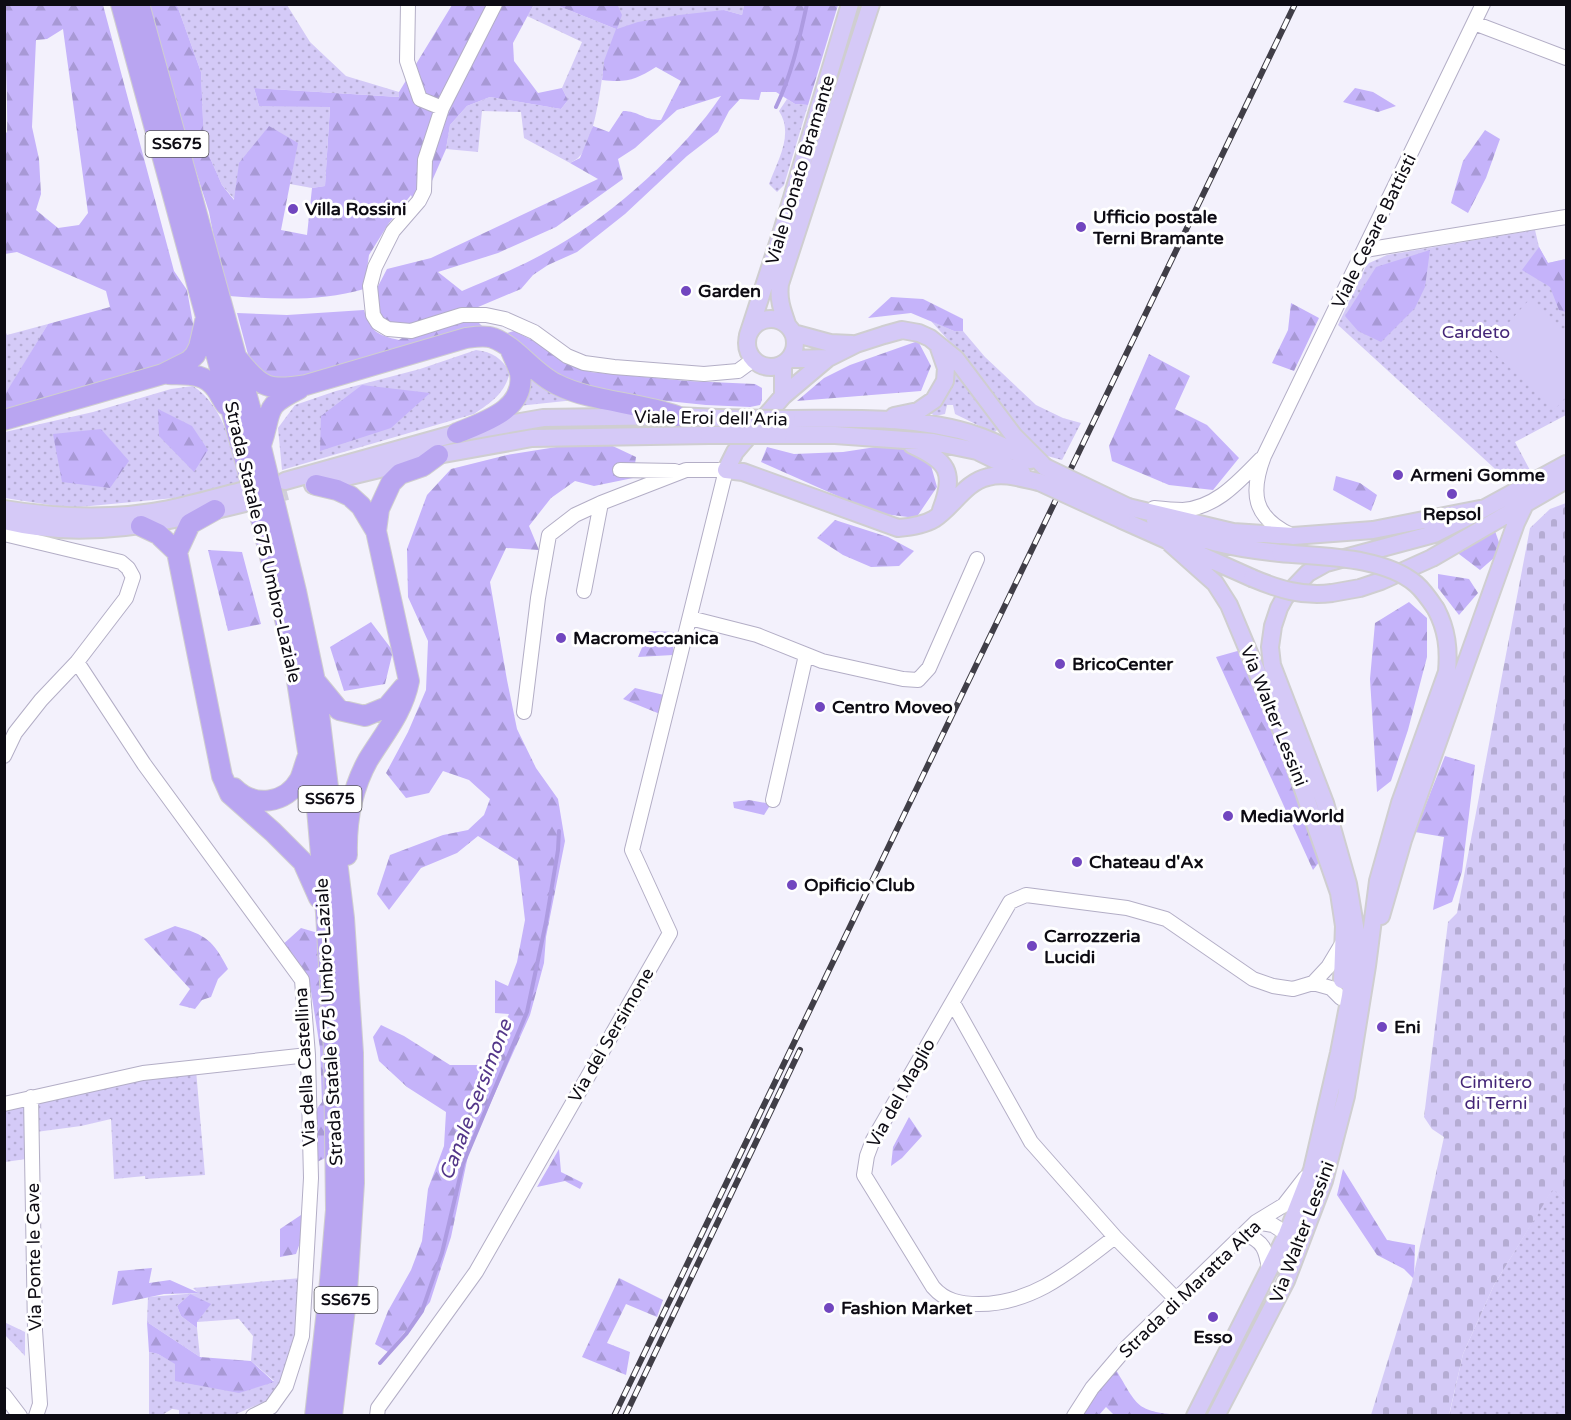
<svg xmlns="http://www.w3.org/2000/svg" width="1571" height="1420" font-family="'Varela Round',sans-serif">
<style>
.green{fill:url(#green-dots)}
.forest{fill:url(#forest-firs);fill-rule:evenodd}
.cemetery{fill:url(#cemetery-stones)}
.pitch{fill:#d4caf7}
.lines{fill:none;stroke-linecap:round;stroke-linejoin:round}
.stream{stroke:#ad9be1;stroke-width:4}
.major-tunnel{stroke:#d0ced9;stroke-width:16;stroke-dasharray:16 8;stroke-linecap:butt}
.minor-casing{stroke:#b3aec6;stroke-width:16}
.major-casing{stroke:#cfced0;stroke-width:20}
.highway-casing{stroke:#cfced0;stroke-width:22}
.minor{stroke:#fff;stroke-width:14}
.major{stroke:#d5c9f7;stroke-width:16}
.highway{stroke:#b9a5f1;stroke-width:20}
.rail-casing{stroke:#403e47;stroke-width:6}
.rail{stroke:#fff;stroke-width:4;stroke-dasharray:11;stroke-linecap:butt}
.major-bridge-casing{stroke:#cfced0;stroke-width:20;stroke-linecap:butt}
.major-bridge{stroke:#d5c9f7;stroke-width:16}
.poi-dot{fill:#7146bf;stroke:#fff;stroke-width:2}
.labels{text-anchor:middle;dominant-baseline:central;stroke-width:6;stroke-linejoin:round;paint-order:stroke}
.shield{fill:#fff;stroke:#56545a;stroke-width:1.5}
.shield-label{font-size:16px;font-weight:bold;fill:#0d0b13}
.street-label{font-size:18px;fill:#0d0b13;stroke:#fff}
.poi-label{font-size:18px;font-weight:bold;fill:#0d0b13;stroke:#fff;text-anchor:start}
.park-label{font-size:18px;fill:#442677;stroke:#fff}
.water-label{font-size:20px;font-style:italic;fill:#533689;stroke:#fff}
</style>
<defs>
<pattern id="green-dots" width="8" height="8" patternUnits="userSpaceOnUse" patternTransform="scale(1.5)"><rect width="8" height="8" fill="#d4caf7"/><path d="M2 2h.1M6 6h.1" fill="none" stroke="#b5acd3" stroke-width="1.8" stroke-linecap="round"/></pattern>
<pattern id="forest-firs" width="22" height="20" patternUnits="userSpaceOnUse" patternTransform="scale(1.5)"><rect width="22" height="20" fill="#c5b3fa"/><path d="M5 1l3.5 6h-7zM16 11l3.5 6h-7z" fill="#a899d5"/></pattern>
<pattern id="cemetery-stones" width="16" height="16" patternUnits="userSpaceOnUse" patternTransform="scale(1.5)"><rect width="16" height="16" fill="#d4caf7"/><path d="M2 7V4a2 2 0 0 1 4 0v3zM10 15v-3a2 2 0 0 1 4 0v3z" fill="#b5acd3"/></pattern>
</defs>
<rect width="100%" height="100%" fill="#f3f1fc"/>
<!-- green -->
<path class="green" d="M177,5H287L310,42L346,76L399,92L400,97L254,88L259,106H330L325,186L312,188L290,184L297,143L235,200L222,185L204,144L201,72Z
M534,5H556L616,29L618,7L614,5H744L742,15L724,10L604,61C602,82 594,145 578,158C576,160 573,161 570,163L524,138L521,112L482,111L478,152L446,149L450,125L467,106L490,97L561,109L568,100L562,88L582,42L527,16Z
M787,99L795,104L808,105L784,185L777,192L769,184C778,160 794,134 779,111Z
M1535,230L1539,247L1548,263L1566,259V415L1515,442L1531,472L1516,474L1505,478L1338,325L1367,264L1387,255Z
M931,321L954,331H963L985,357L1036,405L1063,418L1081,423L1062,460L1040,454L1005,418L957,350Z
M48,324L5,396L4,328L7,335Z
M476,350C493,352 501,358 510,372C505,393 492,402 474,414L282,470L278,428L295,405L336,391L420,369Z
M956,368L1000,427L994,433L955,414L953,405H947L945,414L935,416L927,411L952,369Z
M530,377L575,400L518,406L528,394Z
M193,386C225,407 231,447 242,482L185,497L69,508L5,498V432L93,412L171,389Z
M196,1070L205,1175L145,1179V1176L114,1179L111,1119L81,1126L36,1132L35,1099Z
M24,1106L26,1159L5,1162L4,1110Z
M1553,1188L1566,1201V1415L1449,1416L1463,1354L1494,1285Z
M301,1278L294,1342L281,1385L268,1400L234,1415H179V1410L172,1409L162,1415H149V1352L158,1354L176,1364L175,1381H274L251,1361L253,1336L239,1319L197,1322L190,1294L177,1306L181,1316L197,1328L200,1357L147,1322L148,1297L198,1293L193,1288Z
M4,1322L25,1332V1356L5,1335Z"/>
<!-- forest -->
<path class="forest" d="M534,4L513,43L514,61L538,93L562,88L568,100L561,109L490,97L467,106L450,125L446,149L418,213L411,195L389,223L369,255L364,289C321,302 273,299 229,296L217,254L209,212L153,38L145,5H177L201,72L204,144L222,185L234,200L239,163L269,126L298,143L281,230L307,235L312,188L325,186L330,107L259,106L254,88L399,97V92L452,5Z
M5,5H103L174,271L187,290L194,329L188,349L179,358L154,368L5,410L4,396L48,324L110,307L106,291L17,252L5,254L4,135L7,132C8,90 4,47 5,5ZM63,29L88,213L79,225L58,228L36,210L41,194L39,159L32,127L36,40L47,39Z
M556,5H614L618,6L622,15L617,29L638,22L679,15L724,10L742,15L744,5H838L808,105L795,104L776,92H761L759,100L740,99L729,111L718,132L687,156L625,214L577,252L548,265L533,275L521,289L471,310L473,317L483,327L292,379H269L250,362L237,313L287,315L364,310C371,332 377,335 399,340L405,336C401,325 393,321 382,320L375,292L387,269L431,258L598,179L570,163L580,158L593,126L609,132L623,111C639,111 643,120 661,120L681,81L656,67C635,80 627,83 602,80L604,61L616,29ZM721,96C686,149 612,215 557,246C527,264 495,277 462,291L438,272L498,253L556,227L623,179L618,159L635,148L677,110Z
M1355,88L1373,92L1396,106L1378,112L1343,102Z
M1485,130L1500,139L1486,178L1468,213L1451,203L1463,161Z
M1539,247L1548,263L1566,259V312L1559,310L1550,287L1522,270Z
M1430,250L1425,287L1415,308L1381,342L1358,331L1345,316L1376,267Z
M891,297L923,299L963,319V331H954L911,313L868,318Z
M1291,303L1319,318L1294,371L1272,363L1288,330Z
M514,331L542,345L562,360L590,372L688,381L755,384L762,388V400L760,405L750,407L706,405L618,396L573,387L507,333Z
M918,341L931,366L921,391L797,401L824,378L850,365Z
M1149,354L1190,376L1175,409L1207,425L1239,458L1213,490L1169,485L1112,461L1109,446Z
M362,385L430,393L391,428L320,451L321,416Z
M158,409L192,426L208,450L194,472L159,436Z
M101,429L129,461L110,488L62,482L53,434Z
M600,440L636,457L633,478L594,486L575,481L551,498L529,526L539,550L506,548L490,582L507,680L517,729L536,768L558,799L565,841L546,937L544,963L530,1015L469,1151L451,1237L430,1302L388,1352L375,1344L388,1311L411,1270L422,1241L428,1189L444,1146L446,1112L407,1087L379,1061L373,1037L381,1025L404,1036L450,1065H485L509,1014L495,1013V980L508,986L517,962L525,920L518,861L478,836L457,853L421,868L389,910L377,894L390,855L443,835L468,830L484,815L490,799L469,780L443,771L429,793L406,798L386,773L408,732L426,690L428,641L408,597L407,549L427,495L451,469L507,455Z
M889,445L908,451L930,462L937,487L916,518L876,513L761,462L767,447L794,454L843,452Z
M1336,476L1360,483L1377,495L1371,511L1333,490Z
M835,520L888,537L914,551L899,566L871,567L843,555L817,538Z
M1495,531L1502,551L1480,570L1455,551Z
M208,550L242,552L261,624L228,631Z
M1438,574L1469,579L1478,593L1459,615L1438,588Z
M1409,602L1427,618V657L1408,730L1391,781L1377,792L1370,679L1375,623Z
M371,622L393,651L385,684L344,691L330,647Z
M649,631L674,632L673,655L638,657Z
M1241,650L1320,861L1313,870L1216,657Z
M635,688L664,695L660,714L623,699Z
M1445,756L1475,765L1462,872L1452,902L1433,910L1444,837L1415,832Z
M749,800L771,804L764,815L734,808L733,802Z
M175,926C206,935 213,940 228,969L218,979L211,997L202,1000L195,1009L179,1005L190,989L144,939Z
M301,928L318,933L324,984L329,1156L313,1164L312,1115L322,1102L320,1048L310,985L280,947Z
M909,1117L922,1136L902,1158L891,1166L893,1147Z
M559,1149L561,1172L583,1183L580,1189L565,1181L537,1187Z
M1343,1169L1387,1240L1415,1245L1414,1279L1404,1269L1377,1255L1337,1195Z
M304,1213L306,1226L296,1254L280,1257V1229Z
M152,1268L149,1283L170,1280L199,1293L164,1294L112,1305L118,1271Z
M619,1278L663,1300L657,1317L626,1304L607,1343L630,1352L626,1375L582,1357Z
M190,1294L211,1304L197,1322V1328L181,1316L177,1306Z
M147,1322L200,1357L251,1361L274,1382L239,1393L175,1381V1364L158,1354L149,1352Z
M1116,1370C1138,1406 1135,1411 1179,1415H1114L1106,1407L1099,1415L1083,1416L1101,1387Z"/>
<!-- cemetery -->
<path class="cemetery" d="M1566,503V1201L1553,1189L1494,1285L1463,1354L1449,1415H1371L1412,1282L1444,1137L1432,1129L1424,1117L1448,922L1457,913L1530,528L1550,509Z"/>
<!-- pitch -->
<path class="pitch" d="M1529,300L1566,334V397L1555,409L1487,347Z"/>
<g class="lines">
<!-- stream -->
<path class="stream" d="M776,107C792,74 799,40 807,4
M380,1363L406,1334L422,1311L442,1253L463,1164L527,1012L546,922L558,850L559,831"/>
<!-- major-tunnel -->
<path class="major-tunnel" d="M260,499L287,492"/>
<!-- minor casing -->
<g class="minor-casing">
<path id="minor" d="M408,4L407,61L420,99L442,108
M495,4L442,108L425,160L424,191L419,201L393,231L375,267L370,286L373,315L378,323L388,329L411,331L462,315H486L505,319L534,332L567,356L584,363L614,367L704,374L738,371L753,360
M1474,23L1566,58
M1365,250L1566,217
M620,470L675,471
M1154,508C1163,509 1174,510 1183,510C1217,507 1238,482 1261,459
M4,534L121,562L128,568L133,577L126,598L77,662L41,700L15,733L4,756
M1291,535C1253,517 1250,493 1264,456L1483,4
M690,618L757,635L822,661L903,679L918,680L929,668L977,559
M77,662L144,764L302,980L308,1055L311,1178L302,1336L286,1386L271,1407L253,1416
M524,712L538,598L549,535L575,515L601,503
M773,800L806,655
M1313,983L1328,967L1343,942
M953,1003L1031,1142L1115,1237L1176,1299
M31,1097L35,1330L40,1404L36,1416
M4,1104L143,1073L308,1055
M1256,1222L1273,1225L1287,1234L1289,1246L1287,1270
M1244,1234C1264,1241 1266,1250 1269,1269
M1115,1237C1073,1269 1034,1304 979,1304C960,1304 945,1301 933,1287L864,1175L867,1156L873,1140L1010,902L1026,895L1127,908L1166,919L1253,979L1273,986L1293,989L1313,983L1331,988L1341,998
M4,1395L20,1416
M377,1416L378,1408L476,1272L670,933L632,850L726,470H686L601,503L584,591
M1074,1416L1092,1388L1127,1347L1256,1222L1284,1205L1305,1178"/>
</g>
<!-- major casing -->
<g class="major-casing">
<path id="major" d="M747 343a24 24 0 1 1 48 0a24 24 0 1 1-48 0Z
M787,324C782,310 778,299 780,284L871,4
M793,333L830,343L852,344
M748,335L782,231L850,4
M790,359L828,358L856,344L884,335L902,330L919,333L930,338L956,359L1014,436L1045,467
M783,364V396L735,452L726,470L743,472L898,528C910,527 924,525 934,519C953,507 965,482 988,477C1005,472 1023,479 1039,482
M783,396L828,358
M894,416L918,411L934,400L945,381L946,368L938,345
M787,419C849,419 916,415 976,435C995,441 1013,451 1031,460
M779,435H835L933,442L977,451L1022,473
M912,445C947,461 956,471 941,510
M285,481L457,433L543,418L677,416L718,418
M313,485L438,455L532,438L709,435
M1128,507L1233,532L1293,536L1373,530L1485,508L1566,464
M4,509C59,518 115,520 169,509C193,504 217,497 241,491
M1122,520L1252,578
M1155,520C1198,541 1232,548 1280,553
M4,521C85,541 165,523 245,503
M1170,543L1215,583L1229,605L1288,746L1339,893L1344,926L1342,980
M1332,593L1360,588L1381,581L1432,558L1566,480
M1381,916L1403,840L1516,523L1526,502
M1195,1416L1287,1234L1312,1170L1339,1053L1350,996L1357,938L1348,884L1325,803L1272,665L1270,647L1273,626L1279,608L1285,597L1308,573L1326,563L1434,534L1485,508
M1216,1416L1286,1281L1324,1181L1346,1096L1367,966L1378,881L1400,803L1447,672C1449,649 1447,630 1436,609"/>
</g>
<!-- highway casing -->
<g class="highway-casing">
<path id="highway" d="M121,4L262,523L292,649L317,809L326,913L334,1050L336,1210L329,1292L315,1416
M139,4L261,447L296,591L315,681L344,918L353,1053L354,1183L347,1292L332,1416
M238,359C262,389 269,391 306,385L466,338C474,337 485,335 493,338C516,346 533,373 556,384C591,402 638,402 677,416
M168,374C186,375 204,372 216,389C220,394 222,400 226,405
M4,420L163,374L189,361L195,355L199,347L206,317
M457,433C483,422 526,410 520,373C518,366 514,358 511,351
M261,445C273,410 262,407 299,389
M316,485L337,490L350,496L361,506L376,531L409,681C403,712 384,734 368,760C352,789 346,822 347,855
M141,526L158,534L177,552L222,776L230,794L273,832L303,862L319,898
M376,531L379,509L391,483L400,474L423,466L438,455
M177,552L190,524L215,510
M316,682L339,710L365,716L387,707L403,688
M234,788C254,808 286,804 300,779C303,772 305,763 308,756"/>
</g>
<!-- minor -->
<use href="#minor" class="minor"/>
<!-- major -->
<use href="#major" class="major"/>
<!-- highway -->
<use href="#highway" class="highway"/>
<!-- rail casing -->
<g class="rail-casing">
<path id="rail" d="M614,1416L1295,4
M625,1416L800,1050"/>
</g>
<!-- rail -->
<use href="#rail" class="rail"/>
<!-- major-bridge casing -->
<g class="major-bridge-casing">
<path id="major-bridge" d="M718,418L787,419
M709,435H779
M1045,467L1128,507
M1039,482L1122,520
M1280,553C1321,557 1383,556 1416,584C1424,591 1430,600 1436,609
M1252,578C1278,589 1303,597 1332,593"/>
</g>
<!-- major-bridge -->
<use href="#major-bridge" class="major-bridge"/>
</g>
<!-- markers -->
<g class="poi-dot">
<circle cx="293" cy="209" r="6"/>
<circle cx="1081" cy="227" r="6"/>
<circle cx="686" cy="291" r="6"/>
<circle cx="1398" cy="475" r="6"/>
<circle cx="1452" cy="494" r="6"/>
<circle cx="561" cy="638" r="6"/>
<circle cx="1060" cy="664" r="6"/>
<circle cx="820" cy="707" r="6"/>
<circle cx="1228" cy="816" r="6"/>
<circle cx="1077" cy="862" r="6"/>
<circle cx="792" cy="885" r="6"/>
<circle cx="1032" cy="946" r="6"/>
<circle cx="1382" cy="1027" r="6"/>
<circle cx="829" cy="1308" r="6"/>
<circle cx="1213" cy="1317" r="6"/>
</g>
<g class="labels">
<!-- shield labels -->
<g class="shield">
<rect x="145.5" y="131" width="63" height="26" rx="4.5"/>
<rect x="298.5" y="786" width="63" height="26" rx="4.5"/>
<rect x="314.5" y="1287" width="63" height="26" rx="4.5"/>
</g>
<g class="shield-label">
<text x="177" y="144">SS675</text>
<text x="330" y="799">SS675</text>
<text x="346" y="1300">SS675</text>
</g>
<!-- street labels -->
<g class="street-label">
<text transform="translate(800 170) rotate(-73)">Viale Donato Bramante</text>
<text transform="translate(1374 231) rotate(-64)">Viale Cesare Battisti</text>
<text transform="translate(711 418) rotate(1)">Viale Eroi dell'Aria</text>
<text transform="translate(263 542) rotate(77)">Strada Statale 675 Umbro-Laziale</text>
<text transform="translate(1274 716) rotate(68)">Via Walter Lessini</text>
<text transform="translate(329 1022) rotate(-93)">Strada Statale 675 Umbro-Laziale</text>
<text transform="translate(611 1035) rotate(-60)">Via del Sersimone</text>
<text transform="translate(305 1067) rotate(-93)">Via della Castellina</text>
<text transform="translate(901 1093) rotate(-61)">Via del Maglio</text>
<text transform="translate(1302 1232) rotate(-69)">Via Walter Lessini</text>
<text transform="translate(34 1257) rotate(-91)">Via Ponte le Cave</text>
<text transform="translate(1190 1289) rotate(-44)">Strada di Maratta Alta</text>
</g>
<!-- poi labels -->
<g class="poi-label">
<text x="305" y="209">Villa Rossini</text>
<text x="1093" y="217">Ufficio postale<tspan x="1093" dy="21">Terni Bramante</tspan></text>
<text x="698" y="291">Garden</text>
<text x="1410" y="475">Armeni Gomme</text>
<text x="1452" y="514" text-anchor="middle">Repsol</text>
<text x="573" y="638">Macromeccanica</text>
<text x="1072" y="664">BricoCenter</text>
<text x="832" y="707">Centro Moveo</text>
<text x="1240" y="816">MediaWorld</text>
<text x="1089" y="862">Chateau d'Ax</text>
<text x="804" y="885">Opificio Club</text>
<text x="1044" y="936">Carrozzeria<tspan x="1044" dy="21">Lucidi</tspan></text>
<text x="1394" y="1027">Eni</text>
<text x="841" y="1308">Fashion Market</text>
<text x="1213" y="1337" text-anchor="middle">Esso</text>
</g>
<!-- park labels -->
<g class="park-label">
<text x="1476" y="332">Cardeto</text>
<text x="1496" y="1082">Cimitero<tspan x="1496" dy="21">di Terni</tspan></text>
</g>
<!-- water labels -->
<g class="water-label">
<text transform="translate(476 1100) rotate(-69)">Canale Sersimone</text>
</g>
</g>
<!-- border -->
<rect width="1571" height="1420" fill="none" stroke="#0d0b13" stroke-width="12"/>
</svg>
